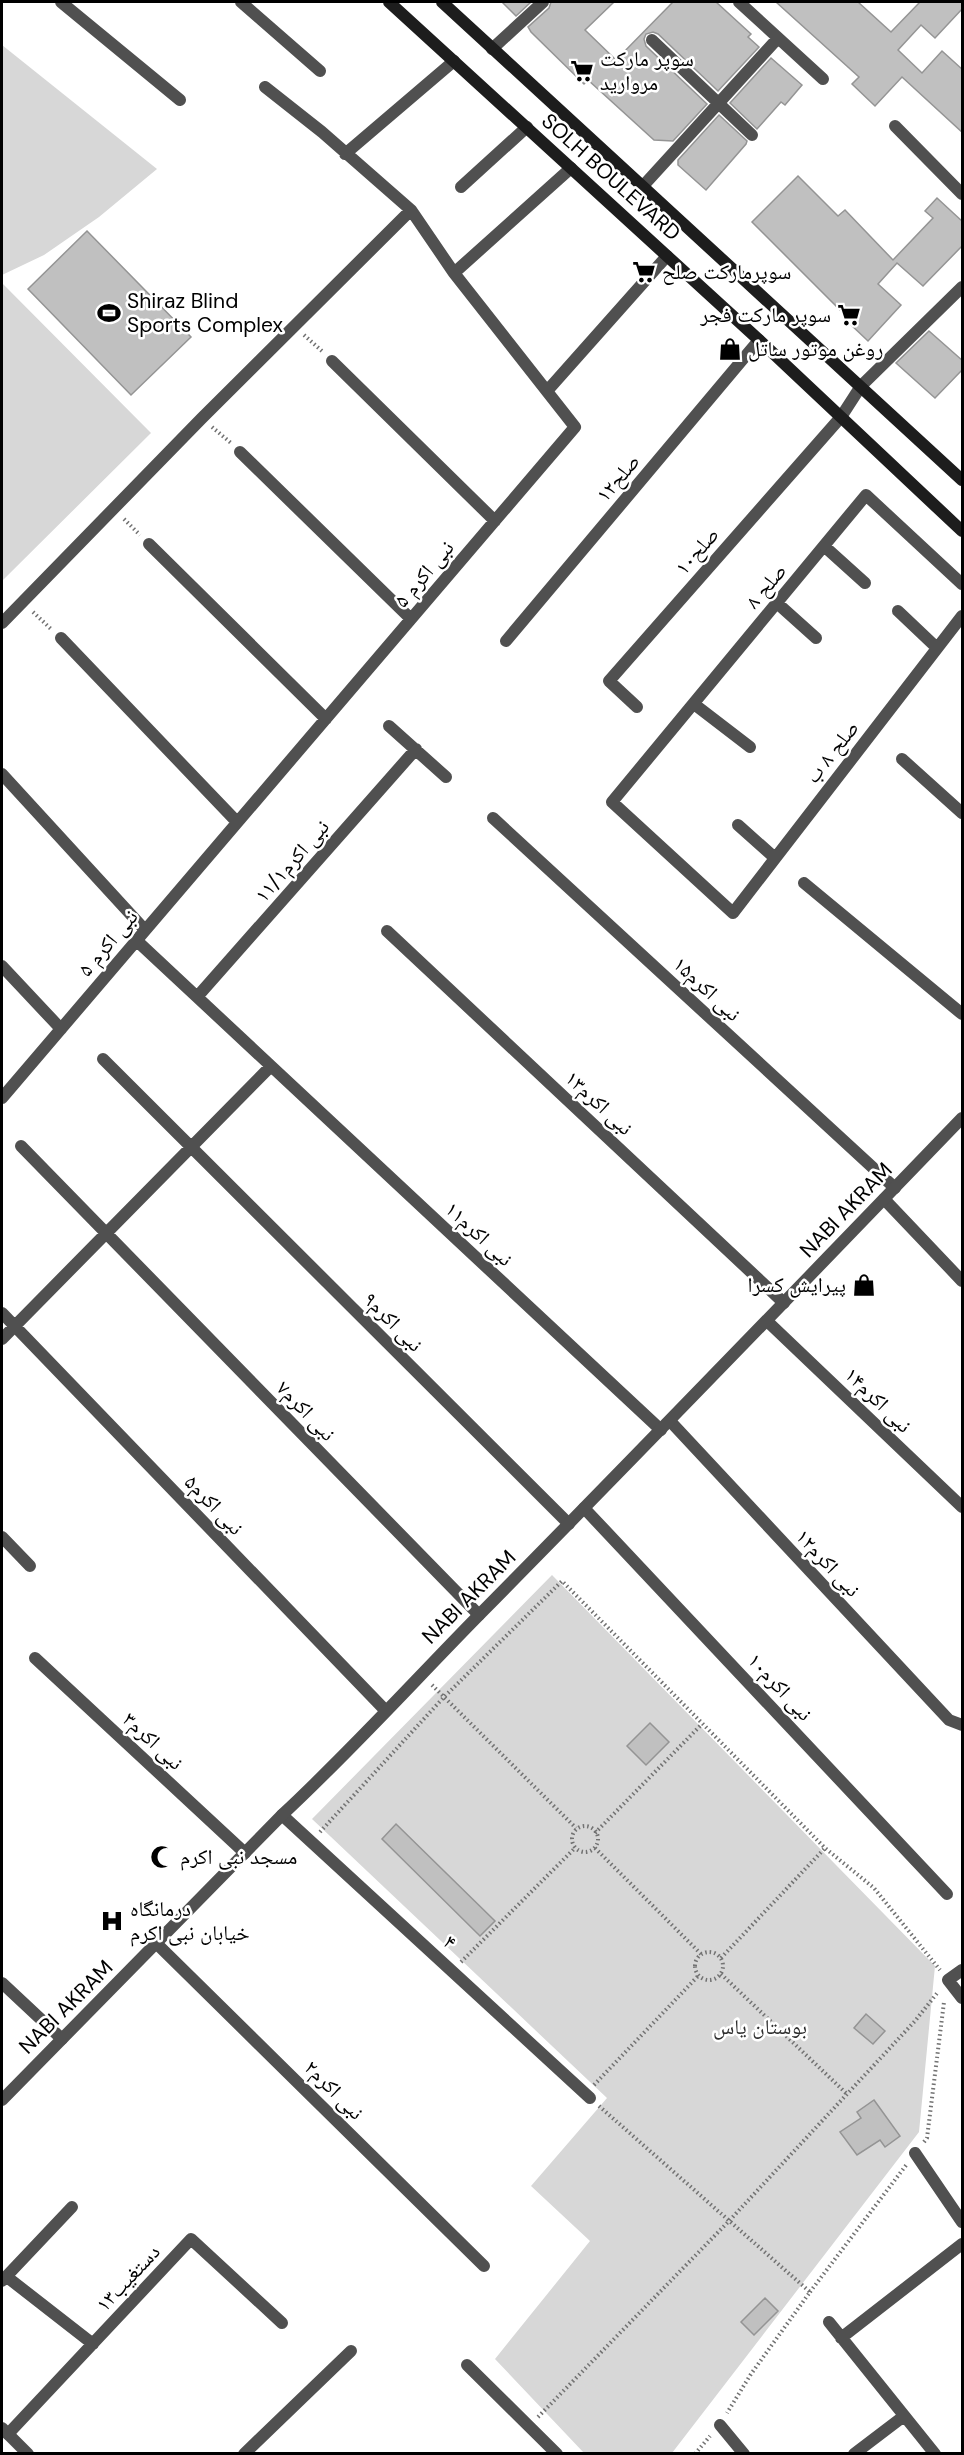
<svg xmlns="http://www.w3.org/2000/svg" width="964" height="2455" font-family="'DM Sans','Noto Naskh Arabic',sans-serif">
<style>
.green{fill:#d7d7d7}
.building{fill:#c0c0c0;stroke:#949494;stroke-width:1.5}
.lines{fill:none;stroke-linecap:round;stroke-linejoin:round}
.path{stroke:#727272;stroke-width:4;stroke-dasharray:1.5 3;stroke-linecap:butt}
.minor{stroke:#505050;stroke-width:12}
.tertiary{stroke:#505050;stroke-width:12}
.secondary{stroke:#1d1d1d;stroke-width:12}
.labels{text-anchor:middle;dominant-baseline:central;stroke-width:5;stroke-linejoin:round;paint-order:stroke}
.poi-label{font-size:21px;fill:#000;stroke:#fff;text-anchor:start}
.street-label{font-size:21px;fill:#000;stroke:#fff}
.park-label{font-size:21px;fill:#2e2e2e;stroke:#fff}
</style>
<rect width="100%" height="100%" fill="#fff"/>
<!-- green -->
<path class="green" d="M2,45L157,169L99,217L44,255L2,275Z
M2,283L151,433L2,581Z
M552,1575L935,1966L919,2132L672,2453H584L495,2359L590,2241L531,2186L607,2098L312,1819Z"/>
<!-- building -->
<path class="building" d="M502,2H531L516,16Z
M551,2H614L585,30L616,60L673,2H716L751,34L748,37L759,47L718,91L658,34L653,32L646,34L644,39L646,46L707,104L673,141L654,140L588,80L584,84L531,32L528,27L549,8Z
M776,2H858L891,32L920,2H963V8L935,38L921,25L898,50L922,73L942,51L963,70V133L902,77L875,106L852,84L859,77Z
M771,58L802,85L785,105L781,102L757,129L730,103Z
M719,115L747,141L746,144L706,190L678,165V160Z
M798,176L838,216L845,210L893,260L933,218L925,211L937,198L963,222V245L923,286L897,263L878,284L901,305L868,341L849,323L851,321L752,222Z
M87,231L191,337L131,395L28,289Z
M929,331L963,361V369L935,398L896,363Z
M650,1723L669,1742L646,1765L627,1746Z
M396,1824L495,1921L480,1936L382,1839Z
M866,2014L885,2031L873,2044L854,2028Z
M874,2100L900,2136L885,2147L880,2140L857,2155L840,2132L861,2118L857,2112Z
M765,2298L778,2311L754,2335L741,2322Z"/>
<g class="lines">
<!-- path -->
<path class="path" d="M304,335L323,352
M212,427L231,443
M124,519L140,535
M33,612L51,629
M432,1685L576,1828
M572 1839a13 13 0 1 1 26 0a13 13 0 1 1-26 0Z
M320,1832L444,1697L562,1581L825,1848L874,1888L940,1970
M595,1833L702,1724
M595,1848L701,1954
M695 1966a14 14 0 1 1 28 0a14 14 0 1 1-28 0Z
M721,1958L825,1848
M461,1962L575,1848
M721,1974L847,2094
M594,2085L699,1975
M599,2106L810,2292L751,2374L727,2413
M924,2142L927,2138L944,2002
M810,2292L907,2164
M538,2417L729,2221L915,2021L938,1992
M695,2454L710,2436"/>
<!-- minor -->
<path class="minor" d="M61,2L180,100
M241,2L320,71
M739,2L823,79
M652,40L752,135
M492,49L543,2
M895,126L962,194
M345,154L454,61
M643,186L778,38
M461,187L527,127
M454,273L571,168
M332,361L495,521
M547,391L667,256
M240,452L411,619
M149,544L326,719
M824,546L865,583
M962,584L866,495L612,802L733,913L962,616
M777,603L816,638
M898,611L937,648
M2,623L202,418L411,210
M61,638L237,822
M506,641L759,340
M694,704L750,747
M637,707L609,681L841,417L861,386L962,287
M389,726L446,777
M902,759L962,813
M2,774L145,930
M493,818L895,1188
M738,825L775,858
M804,883L962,1014
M387,931L784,1303
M136,940L661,1430
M2,966L61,1029
M197,997L416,749
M103,1059L569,1524
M2,1098L575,427L454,273L411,210L322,132L265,87
M21,1146L479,1615
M884,1199L962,1281
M2,1313L385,1710
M767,1321L962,1507
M2,1339L270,1067
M670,1421L949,1720L962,1725
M584,1508L947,1894
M2,1537L30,1566
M35,1658L245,1853
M282,1815L590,2098
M156,1943L484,2266
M962,1970L948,1980L962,1998
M2,1983L62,2039
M915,2153L962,2222
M7,2277L93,2344
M2,2281L72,2207
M829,2322L935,2454
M841,2338L962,2244
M467,2365L557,2454
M720,2425L744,2454
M8,2434L191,2239L282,2323
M244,2454L351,2351
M854,2454L904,2416"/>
<!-- tertiary -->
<path class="tertiary" d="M2,2100L282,1815C351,1751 415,1680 481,1613C643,1449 803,1283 962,1118
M2,2428L28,2454"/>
<!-- secondary -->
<path class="secondary" d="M389,2L759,340L962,531
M442,2L962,480"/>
</g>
<!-- icons -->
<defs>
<g id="supermarket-bare" transform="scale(1.8)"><path d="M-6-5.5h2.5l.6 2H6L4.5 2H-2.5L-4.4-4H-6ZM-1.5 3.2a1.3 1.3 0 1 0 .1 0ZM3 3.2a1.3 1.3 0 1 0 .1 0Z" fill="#000" stroke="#fff" stroke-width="2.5" paint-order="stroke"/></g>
<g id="stadium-bare" transform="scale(1.8)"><path d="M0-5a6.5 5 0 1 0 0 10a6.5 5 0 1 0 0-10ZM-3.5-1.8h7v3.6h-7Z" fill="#000" stroke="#fff" stroke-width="2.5" paint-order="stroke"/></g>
<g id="shop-bare" transform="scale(1.8)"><path d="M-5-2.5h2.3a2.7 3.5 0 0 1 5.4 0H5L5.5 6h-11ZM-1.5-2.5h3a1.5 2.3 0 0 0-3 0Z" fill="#000" stroke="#fff" stroke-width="2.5" paint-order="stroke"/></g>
<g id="mosque-bare" transform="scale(1.8)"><path d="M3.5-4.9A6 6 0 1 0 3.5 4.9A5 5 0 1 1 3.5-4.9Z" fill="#000" stroke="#fff" stroke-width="2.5" paint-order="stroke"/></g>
<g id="hospital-bare" transform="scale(1.8)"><path d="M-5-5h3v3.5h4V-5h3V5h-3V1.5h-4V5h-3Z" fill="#000" stroke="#fff" stroke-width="2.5" paint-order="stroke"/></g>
</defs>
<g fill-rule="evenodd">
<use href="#supermarket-bare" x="582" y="71"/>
<use href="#supermarket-bare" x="644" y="272"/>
<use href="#stadium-bare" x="109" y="313"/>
<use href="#supermarket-bare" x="849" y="315"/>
<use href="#shop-bare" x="730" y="349"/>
<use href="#shop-bare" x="864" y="1285"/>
<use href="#mosque-bare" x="162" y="1857"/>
<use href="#hospital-bare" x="112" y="1921"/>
</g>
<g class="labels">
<!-- poi labels -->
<g class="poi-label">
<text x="600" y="59">سوپر مارکت<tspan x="600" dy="24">مروارید</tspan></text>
<text x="662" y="272">سوپرمارکت صلح</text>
<text x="127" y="301">Shiraz Blind<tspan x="127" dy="24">Sports Complex</tspan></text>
<text x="831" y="315" text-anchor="end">سوپر مارکت فجر</text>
<text x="748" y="349">روغن موتور ساتل</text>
<text x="846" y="1285" text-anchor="end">پیرایش کسرا</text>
<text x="180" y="1857">مسجد نبی اکرم</text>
<text x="130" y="1909">درمانگاه<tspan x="130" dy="24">خیابان نبی اکرم</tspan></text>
</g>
<!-- street labels -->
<g class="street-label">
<text transform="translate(611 177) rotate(42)">SOLH BOULEVARD</text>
<text transform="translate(618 478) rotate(-50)">صلح۱۲</text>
<text transform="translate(697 551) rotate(-49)">صلح۱۰</text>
<text transform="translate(424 574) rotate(-50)">نبی اکرم ۵</text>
<text transform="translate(766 586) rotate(-50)">۸ صلح</text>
<text transform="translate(832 752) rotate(-52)">صلح ۸ ب</text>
<text transform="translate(292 861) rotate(-49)">نبی اکرم۱۱/۱</text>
<text transform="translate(108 943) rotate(-50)">نبی اکرم ۵</text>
<text transform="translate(707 989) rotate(43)">نبی اکرم۱۵</text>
<text transform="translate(599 1103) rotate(43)">نبی اکرم۱۳</text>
<text transform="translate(846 1210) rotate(-46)">NABI AKRAM</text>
<text transform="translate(479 1234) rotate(43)">نبی اکرم۱۱</text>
<text transform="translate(393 1322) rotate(45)">نبی اکرم۹</text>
<text transform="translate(878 1400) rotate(44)">نبی اکرم۱۴</text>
<text transform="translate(306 1411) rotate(46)">نبی اکرم۷</text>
<text transform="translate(214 1505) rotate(46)">نبی اکرم۵</text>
<text transform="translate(828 1563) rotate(47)">نبی اکرم۱۲</text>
<text transform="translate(469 1597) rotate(-45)">NABI AKRAM</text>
<text transform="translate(780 1687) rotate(47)">نبی اکرم۱۰</text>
<text transform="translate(153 1741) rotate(43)">نبی اکرم۳</text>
<text transform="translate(450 1942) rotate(42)">۴</text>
<text transform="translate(66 2007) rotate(-45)">NABI AKRAM</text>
<text transform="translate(334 2090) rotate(45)">نبی اکرم۲</text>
<text transform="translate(128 2278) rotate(-47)">دستغیب۱۳</text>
</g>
<!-- park labels -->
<g class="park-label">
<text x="760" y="2027">بوستان یاس</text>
</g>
</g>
<!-- border -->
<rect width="964" height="2455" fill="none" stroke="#000000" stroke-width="6"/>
</svg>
